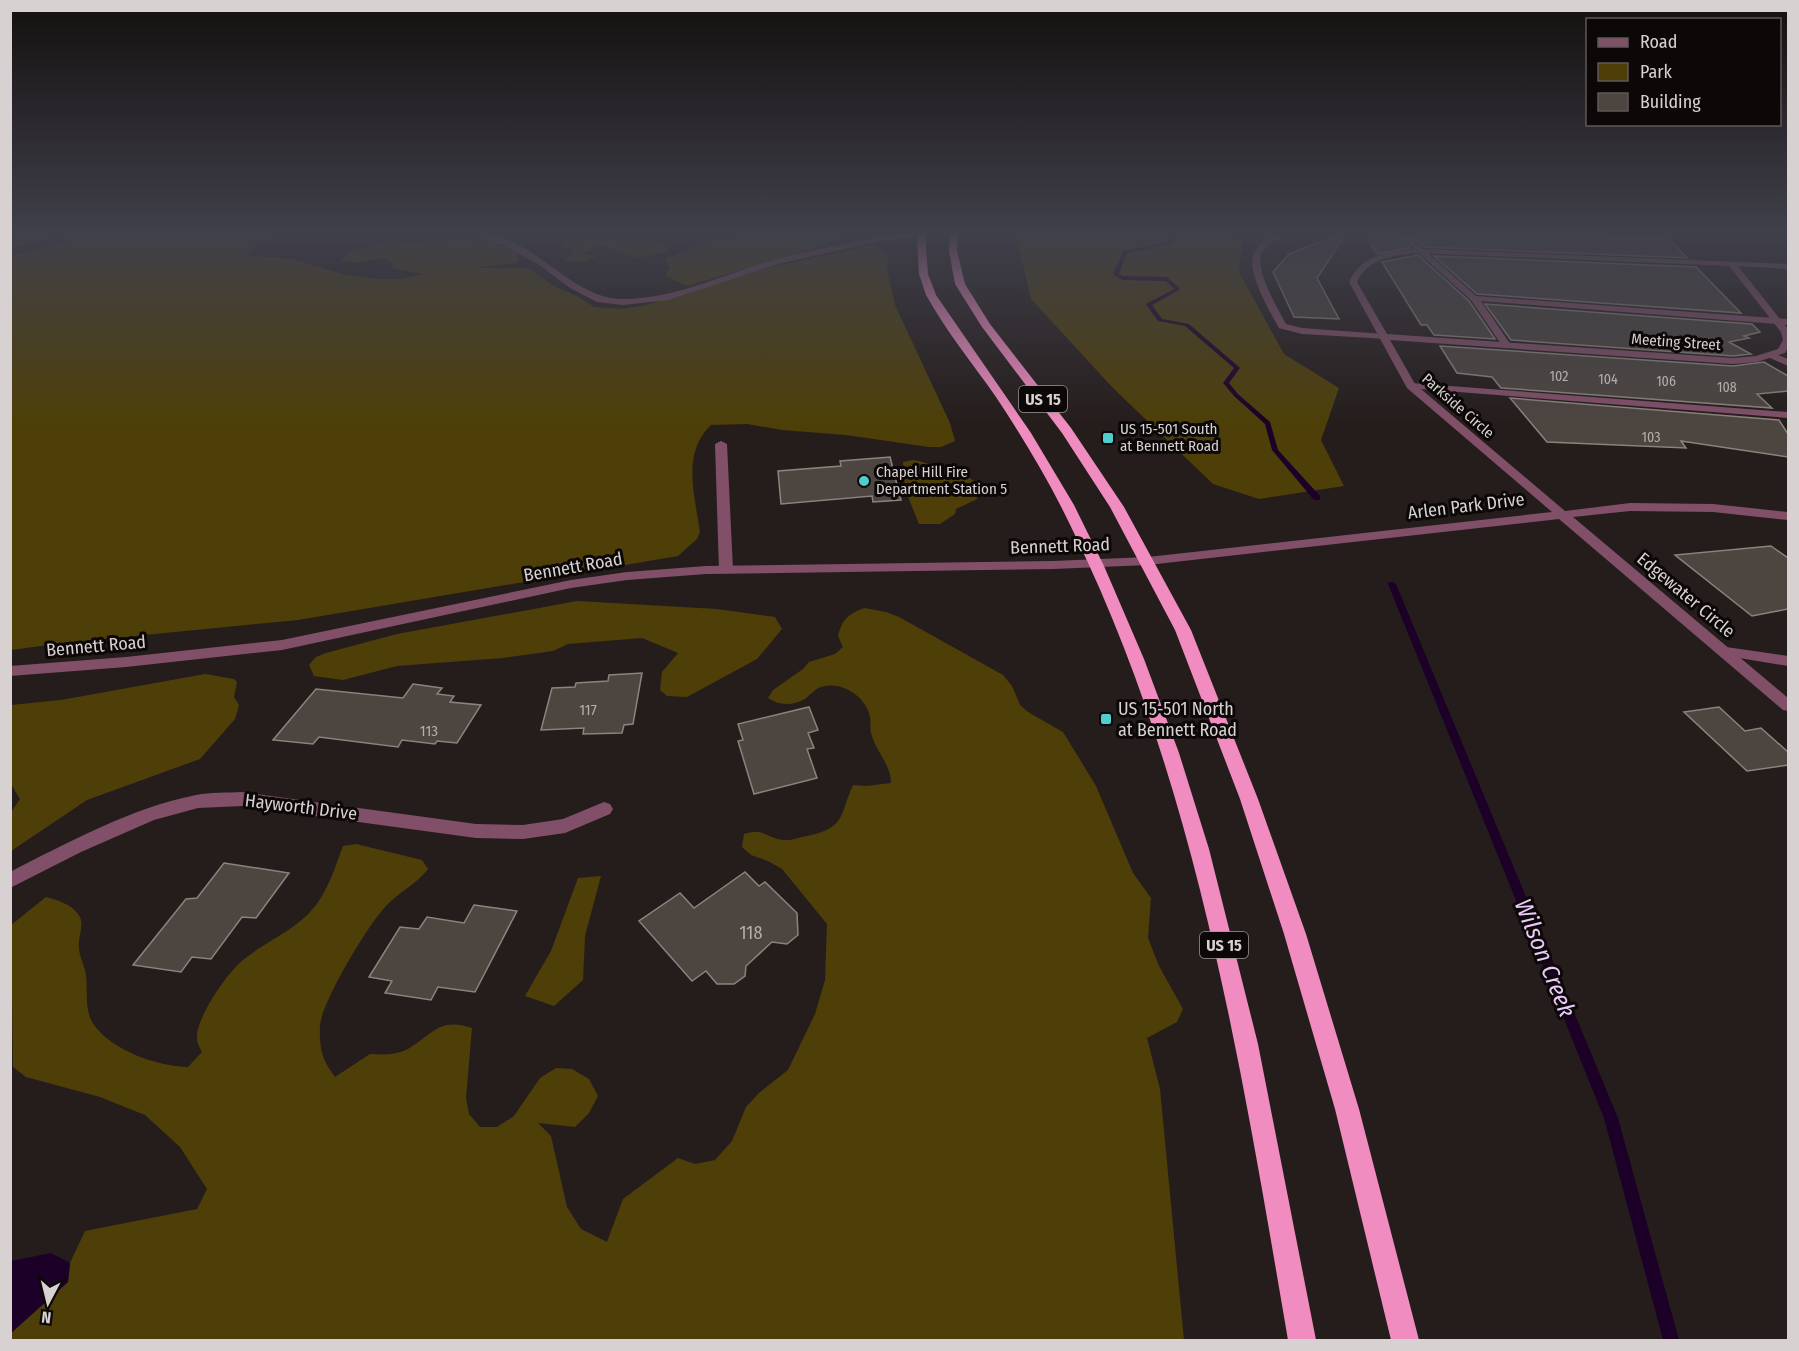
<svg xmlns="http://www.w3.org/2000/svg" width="1799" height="1351" font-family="'Fira Sans Condensed',sans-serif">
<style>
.green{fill:#4e3f09}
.water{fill:#1c0027}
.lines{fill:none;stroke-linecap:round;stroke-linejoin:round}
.stream{fill:#1c0027;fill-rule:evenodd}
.building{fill:#4c4540;stroke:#8b837d;stroke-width:1.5}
.service{fill:#815068;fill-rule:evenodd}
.minor{fill:#815068;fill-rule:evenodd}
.trunk{fill:#f08cbf;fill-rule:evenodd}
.poi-dot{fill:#52cdcd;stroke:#0c0808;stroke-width:2}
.labels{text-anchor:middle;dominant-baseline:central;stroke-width:6;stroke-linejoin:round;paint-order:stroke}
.far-number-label{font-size:14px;fill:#b4aead}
.far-street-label{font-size:15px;fill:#d7d1d1;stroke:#0c0808}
.far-poi-label{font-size:15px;fill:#d7d1d1;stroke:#0c0808;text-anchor:start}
.number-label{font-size:15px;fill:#b4aead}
.shield{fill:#0c0808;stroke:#9a9595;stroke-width:1.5}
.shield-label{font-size:16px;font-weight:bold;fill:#d7d1d1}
.street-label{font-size:18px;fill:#d7d1d1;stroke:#0c0808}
.poi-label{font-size:18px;fill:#d7d1d1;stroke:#0c0808;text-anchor:start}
.near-number-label{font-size:18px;fill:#b4aead}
.near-water-label{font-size:24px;font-style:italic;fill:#ecc9fd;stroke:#0c0808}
</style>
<rect width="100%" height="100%" fill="#251d1c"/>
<!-- green -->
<path class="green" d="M11,234H283L258,243L246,255L292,259L346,275L379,279H401L423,274L392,268L393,263C376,251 358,269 341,260L348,253L385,242L420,243L452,239L487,241L517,252L518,260L515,263L473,268H528L554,286L579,297L594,307L623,309L646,305L775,266L874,245L882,250L889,260L887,269L895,305L950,423L955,441L941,447H929L846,435L782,430L747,424L711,425C681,453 695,496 700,532L697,539L678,556L298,620L63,643L11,650V256L69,241L67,238H55L11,247Z
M731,234H849L818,247L690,285H684L665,275L670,268L665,259L715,239L734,237Z
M1016,234H1231L1243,239L1239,272L1284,354L1339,388L1321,440L1344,486L1259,499L1213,484L1114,389L1031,299Z
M614,236L616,242L654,241L669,247V250C633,263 632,256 599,245L584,254L597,256C588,261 575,264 565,260L573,252V248H566L563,245L564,241L597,239L607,242V237Z
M913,460C930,462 944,473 961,472L977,483V499L956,509L955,514L940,524H919L905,489L903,462Z
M577,601L717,609L775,617L782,629L757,659L687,697L667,696L660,690L662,672L678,653L642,638L568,644L553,651L503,658L397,666L343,680L314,676L309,665L316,657L326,653L397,634Z
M864,608L886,612L899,617L1003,675L1012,686L1020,705L1028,712L1063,732L1096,786L1133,873L1151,898L1148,938L1159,966L1183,1009L1177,1022L1147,1038L1160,1089L1184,1340H11V1333L68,1282L70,1263L85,1231L197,1209L207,1189L180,1147L145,1115L100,1097L26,1077L13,1067L11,925L46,897C57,900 71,904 78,914C86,923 77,937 79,949C80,958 85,967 86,976C88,991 84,1011 94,1025C113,1051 157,1066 188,1067L202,1052C200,1048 197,1043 197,1039C195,1019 227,973 243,960C266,941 297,930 316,905C329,888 336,865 343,846L356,844L422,860L428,869C417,883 403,890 390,902C372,917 321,1003 320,1026C319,1048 322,1060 335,1077L370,1054C383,1055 396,1055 408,1049C433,1034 439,1017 472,1028L466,1098L469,1114L480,1127H497L514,1116L540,1078L556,1068L572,1069L589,1079L598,1096L589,1113L575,1127L538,1123L551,1136L567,1207L581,1229L607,1242L623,1199L678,1158L695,1164L715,1160L732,1141L746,1107L759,1093L788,1070L815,1014L825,980L827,924L782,869L768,861L751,855L742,847L744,834C766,828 765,838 784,840C791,841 800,837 807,836C846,828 839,816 853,785L866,786L891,783C891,765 877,753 872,736C869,729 872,721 869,713C863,695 841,681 821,687C814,689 809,697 803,700C791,706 778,705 768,698L773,690L803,669L809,662L835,654L843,647L838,636C842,620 848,614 864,608Z
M205,674L234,679L237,682L234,697L239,705L235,719L200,759L87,800L11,851V812L20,799L11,784V705L61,700Z
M601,876L585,936L583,980L554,1006L525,996L551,951L578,878Z"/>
<!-- water -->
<path class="water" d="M51,1253L70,1263L68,1282L11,1333V1261Z"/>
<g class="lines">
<!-- stream -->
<path class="stream" d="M1166,234H1170L1173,244L1127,253L1119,274L1123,276L1167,277L1179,288V290L1152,305L1162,319L1189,324L1239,367L1240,368L1229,383L1238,394L1270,422L1278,450L1320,496V500H1314L1272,450L1265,424L1234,396L1223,383L1234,368L1185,326L1158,321L1146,304L1174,289L1166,281L1122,280L1113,274L1123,251L1168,242Z
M1389,582H1392L1396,584L1618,1118L1679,1340H1663L1604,1118L1388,584Z"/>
</g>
<!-- building -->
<path class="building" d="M1340,234H1346L1317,278L1339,319L1294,317L1273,272L1289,254Z
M1365,234H1396L1410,248L1377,254Z
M1409,234L1668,238L1687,258L1424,247Z
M1418,255L1469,301L1495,339L1434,335L1427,325H1421L1382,262Z
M1434,256L1696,267L1741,313L1477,294Z
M1485,304L1752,324L1760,332L1744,336L1749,338L1729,342L1751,354L1733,356L1511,340Z
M1440,346L1733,366L1764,362L1788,376V391L1757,394L1772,408L1501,388L1492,377L1457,373Z
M1510,398L1779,420L1788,434V457L1681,441L1686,448L1547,442Z
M890,457L901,500L873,502L872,496L781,504L778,471L841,466L840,461Z
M1771,546L1788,558V609L1752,616L1675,555Z
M642,673L633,724L624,725L622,733L583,734L584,728L541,730L552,688L575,687L576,683L608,681L609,675Z
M413,684L442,688L437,694L454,696L450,702L481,705L457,743L437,741L435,744L402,740L398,747L319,737L313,744L273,740L316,689L403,698Z
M809,707L818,730L808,733L814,748L807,749L817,778L754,794L738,741L743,740L738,724Z
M1719,707L1745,731L1761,728L1788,752V765L1747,771L1684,712Z
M224,863L289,873L256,918L242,917L211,959L192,957L181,972L133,965L186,899L197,898Z
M745,872L759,886L765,882L797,913L798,935L787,944L772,942L746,966L745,976L734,984H717L706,971L692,981L639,921L680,893L694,908Z
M474,905L517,911L475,992L438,987L431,1000L385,993L392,981L369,977L400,927L419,929L427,917L464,923Z"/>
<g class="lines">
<!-- service -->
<path class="service" d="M480,234C529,231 571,300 623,299C677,299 726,273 777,259C804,252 831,247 858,241C877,237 907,229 925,235L875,242L782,263L668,300L623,305L597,302L570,288L538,264L501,244L480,238Z
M1277,234H1287C1280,239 1270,242 1264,250C1251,266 1278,308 1286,324L1302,328L1384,334L1389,337L1387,339L1302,334L1279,328C1270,312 1248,274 1253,256C1256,245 1267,238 1277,234Z
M1398,234H1406L1476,296L1788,319V325L1481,301L1511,345L1506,348L1503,347L1471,300Z
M1771,352L1788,359V366L1768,357V353Z
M1411,383L1788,412V418L1407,388V384Z
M721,441L727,444L733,570L726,574L719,570L715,444Z
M1726,647L1788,656V666L1721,655L1719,652L1721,649Z"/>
<!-- minor -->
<path class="minor" d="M1421,249L1788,264V269L1738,266L1788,329V348L1785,353L1757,362L1733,364L1390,340L1415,384L1565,511L1630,503L1713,504L1788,512V520L1713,512L1630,511L1573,517L1788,698V711L1783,710L1559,519L1148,565L1053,569L706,574L627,580L571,588L282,650L126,667L10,676V666L126,657L282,640L571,580L627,572L706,566L1053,561L1148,557L1552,512L1407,388L1349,282C1362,253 1392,251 1421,249ZM1421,253L1729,266L1781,332L1783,340L1778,349L1756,356L1733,358L1387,334L1357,282C1369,256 1396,255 1421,253Z
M242,792L476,824L523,825L563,819L604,802L610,804L613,809L610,814L565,833L523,839L476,838L242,806L198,808L154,820L81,852L10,888V872C69,842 131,808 196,795C211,792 227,793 242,792Z"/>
<!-- trunk -->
<path class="trunk" d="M917,234H925L928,274L936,295L1031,433L1074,505L1104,566L1144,659L1179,753L1209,849L1258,1044L1316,1340H1288C1241,1066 1197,786 1074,533C1052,486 1025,441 996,397C973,364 946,331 926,295L919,274Z
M950,234H958L957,251L965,284L990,324L1071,428L1124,507L1191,630L1258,799L1306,934L1359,1109L1419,1340H1391L1335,1109L1284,934L1240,799L1175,630L1110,507L1062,433L982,327L955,284L949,251Z"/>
</g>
<!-- sky -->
<linearGradient id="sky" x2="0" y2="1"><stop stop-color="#14100f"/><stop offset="0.55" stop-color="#40404b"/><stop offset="1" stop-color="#40404b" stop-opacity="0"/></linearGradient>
<rect width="1799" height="423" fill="url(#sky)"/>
<!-- markers -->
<g class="poi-dot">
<rect x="1102" y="432" width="12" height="12" rx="3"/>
<circle cx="864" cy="481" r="6"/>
<rect x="1100" y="713" width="12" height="12" rx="3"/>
</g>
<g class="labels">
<!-- far-number labels -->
<g class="far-number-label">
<text x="1559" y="376">102</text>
<text x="1608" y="379">104</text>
<text x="1666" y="381">106</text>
<text x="1727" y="387">108</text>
<text x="1651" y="437">103</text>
</g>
<!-- far-street labels -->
<g class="far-street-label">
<text transform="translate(1676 342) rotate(4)">Meeting Street</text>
<text transform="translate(1458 406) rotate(41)">Parkside Circle</text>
</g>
<!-- far-poi labels -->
<g class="far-poi-label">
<text x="1120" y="429">US 15-501 South<tspan x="1120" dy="17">at Bennett Road</tspan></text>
<text x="876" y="472">Chapel Hill Fire<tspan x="876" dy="17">Department Station 5</tspan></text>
</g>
<!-- number labels -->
<g class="number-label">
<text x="588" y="710">117</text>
<text x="429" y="731">113</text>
</g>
<!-- shield labels -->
<g class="shield">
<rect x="1019" y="386" width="48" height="26" rx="4.5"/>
<rect x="1200" y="932" width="48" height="26" rx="4.5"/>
</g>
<g class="shield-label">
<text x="1043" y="399">US 15</text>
<text x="1224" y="945">US 15</text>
</g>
<!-- street labels -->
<g class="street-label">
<text transform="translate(1466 506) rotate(-7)">Arlen Park Drive</text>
<text transform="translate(1060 546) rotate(-2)">Bennett Road</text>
<text transform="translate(573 567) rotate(-10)">Bennett Road</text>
<text transform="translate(1686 595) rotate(40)">Edgewater Circle</text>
<text transform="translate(96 646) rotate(-5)">Bennett Road</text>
<text transform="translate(301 807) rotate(7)">Hayworth Drive</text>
</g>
<!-- poi labels -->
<g class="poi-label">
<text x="1118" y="709">US 15-501 North<tspan x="1118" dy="21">at Bennett Road</tspan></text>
</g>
<!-- near-number labels -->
<g class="near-number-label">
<text x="751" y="933">118</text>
</g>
<!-- near-water labels -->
<g class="near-water-label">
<text transform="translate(1545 958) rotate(68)">Wilson Creek</text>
</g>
</g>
<!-- border -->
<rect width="1799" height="1351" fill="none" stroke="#d7d1d1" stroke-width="24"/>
<!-- legend -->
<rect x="1586" y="18" width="195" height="108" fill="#0c0808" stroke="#5d5858" stroke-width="1.5"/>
<rect x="1598" y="38" width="30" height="9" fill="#815068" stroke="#5d5858" stroke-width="1.5"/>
<text x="1640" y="48" font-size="18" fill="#d7d1d1">Road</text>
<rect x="1598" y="63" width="30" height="18" fill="#4e3f09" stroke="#5d5858" stroke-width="1.5"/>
<text x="1640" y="78" font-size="18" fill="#d7d1d1">Park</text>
<rect x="1598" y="93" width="30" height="18" fill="#4c4540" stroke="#5d5858" stroke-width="1.5"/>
<text x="1640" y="108" font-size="18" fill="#d7d1d1">Building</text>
<!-- north arrow -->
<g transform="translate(48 1303) rotate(187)" stroke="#0c0808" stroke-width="4.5" paint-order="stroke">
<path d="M0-4.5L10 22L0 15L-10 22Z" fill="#d7d1d1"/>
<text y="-9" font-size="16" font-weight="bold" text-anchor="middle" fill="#d7d1d1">N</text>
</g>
</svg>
